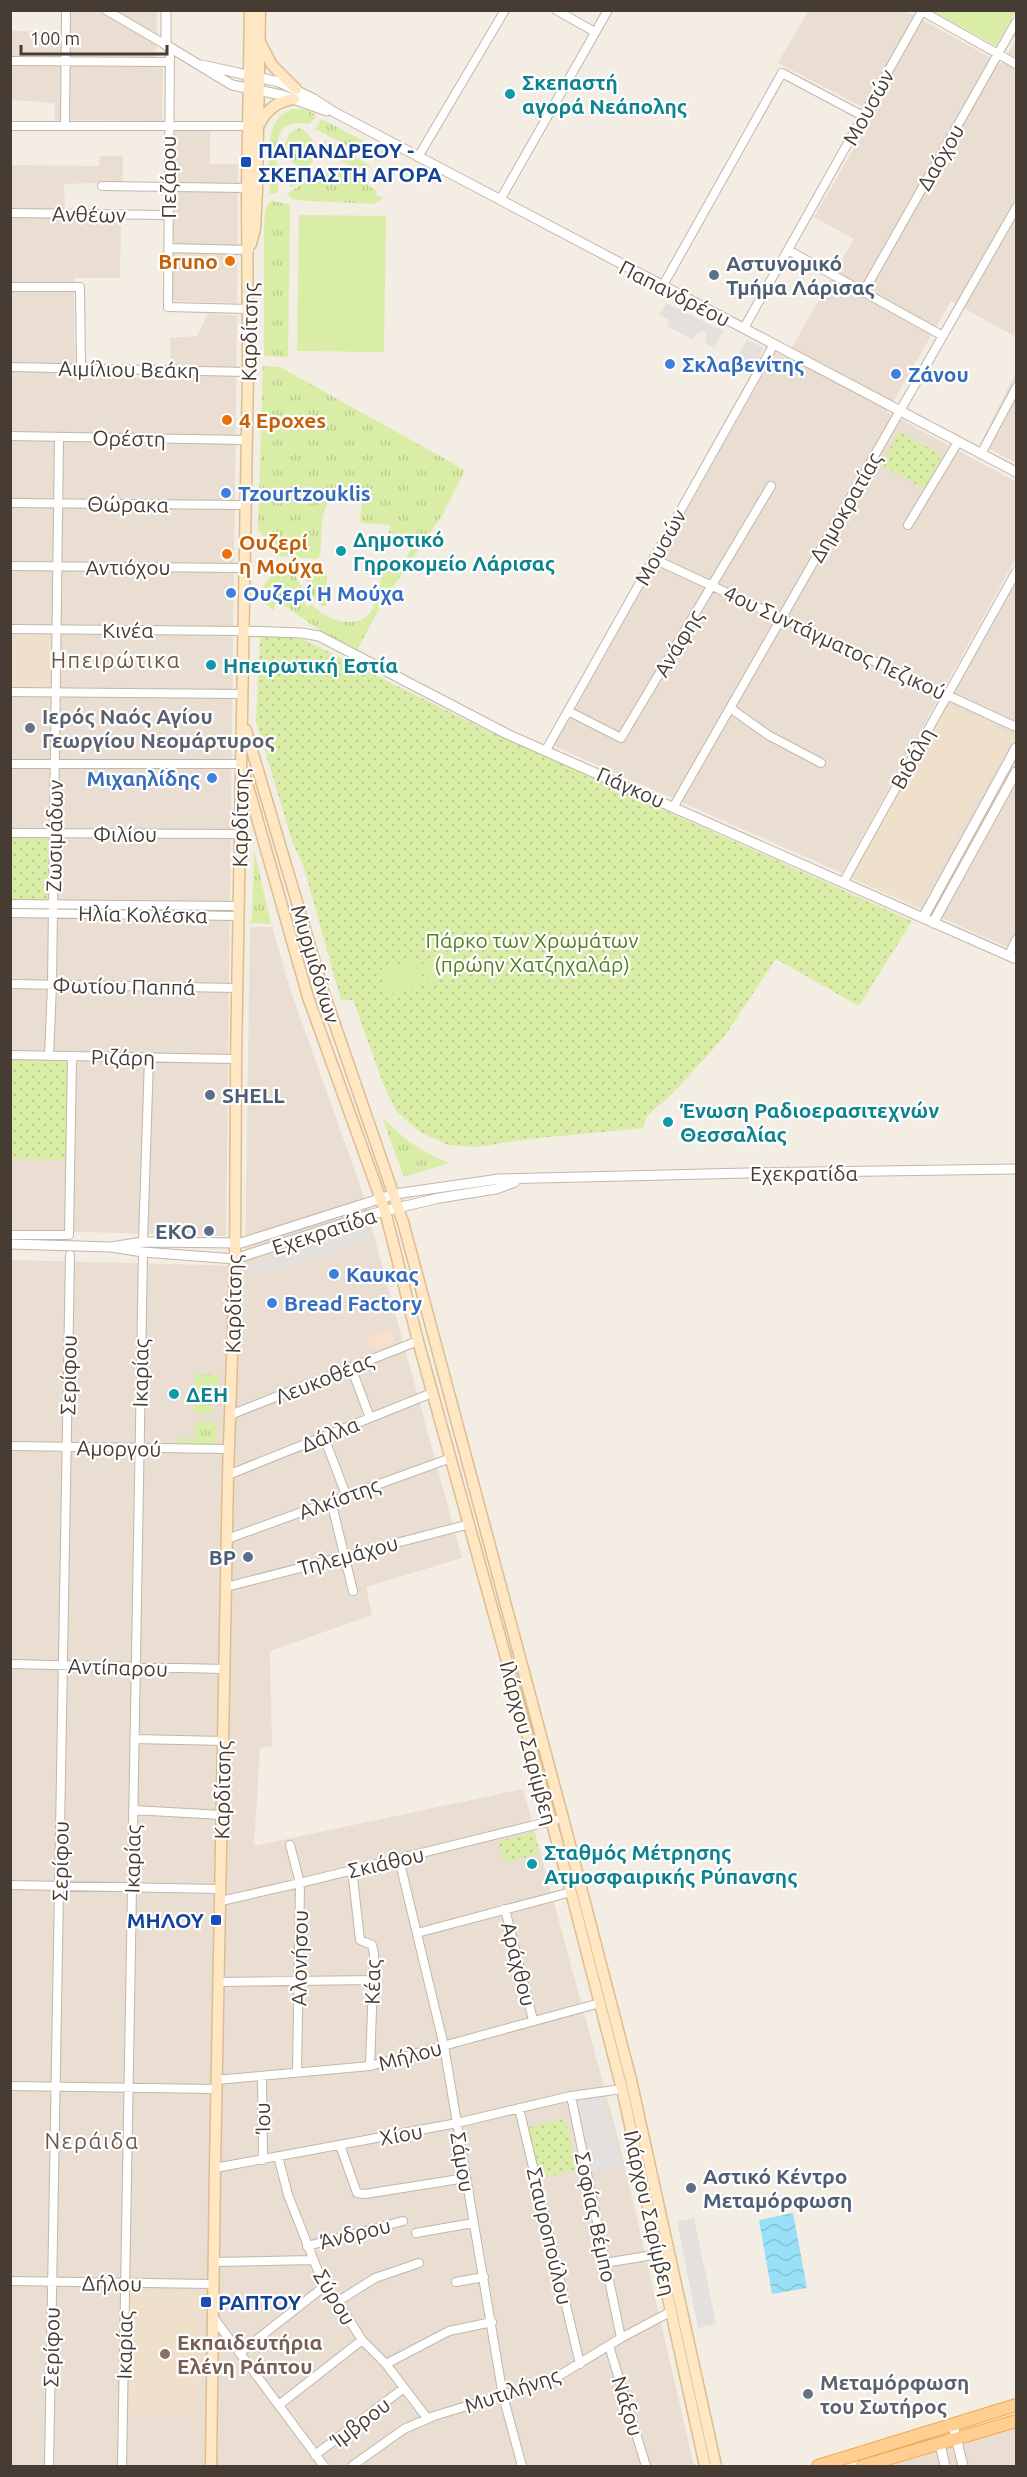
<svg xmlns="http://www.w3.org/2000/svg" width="1027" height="2477" font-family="Ubuntu,sans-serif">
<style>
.residential{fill:#e9ded1}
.commercial{fill:#f9dfcc}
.education{fill:#efe0cc}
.grass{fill:url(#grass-tufts)}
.park{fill:url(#park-dots)}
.pitch{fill:#d9eda7}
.parking{fill:#e4e0dd}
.water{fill:url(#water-waves)}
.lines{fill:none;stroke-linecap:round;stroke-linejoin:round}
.minor-casing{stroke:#c3b6a8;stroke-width:10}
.tertiary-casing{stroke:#c3b6a8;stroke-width:11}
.secondary-casing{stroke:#dcbd90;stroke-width:13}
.primary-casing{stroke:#f1aa55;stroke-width:14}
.minor{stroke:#fff;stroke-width:8}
.tertiary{stroke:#fff;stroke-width:9}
.secondary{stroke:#ffe7c3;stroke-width:10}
.primary{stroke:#ffcf92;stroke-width:12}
.culture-dot{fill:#0f9aa8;stroke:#fff;stroke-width:2}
.transit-dot{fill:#1a4fb4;stroke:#fff;stroke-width:2}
.food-dot{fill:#e8710a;stroke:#fff;stroke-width:2}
.service-dot{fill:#5c6f8a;stroke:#fff;stroke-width:2}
.shop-dot{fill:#3f7fe0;stroke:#fff;stroke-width:2}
.worship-dot{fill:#6b7280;stroke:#fff;stroke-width:2}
.education-dot{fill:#8d6e63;stroke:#fff;stroke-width:2}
.labels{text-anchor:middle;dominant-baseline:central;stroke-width:4.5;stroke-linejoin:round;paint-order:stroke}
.culture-label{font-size:21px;font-weight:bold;fill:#0d838f;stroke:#fff;text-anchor:start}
.street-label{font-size:21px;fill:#473c33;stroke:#fff}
.transit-label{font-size:21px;font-weight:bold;fill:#164399;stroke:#fff;text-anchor:start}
.food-label{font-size:21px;font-weight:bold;fill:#c56008;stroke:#fff;text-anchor:start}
.service-label{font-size:21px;font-weight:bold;fill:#4e5e75;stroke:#fff;text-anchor:start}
.shop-label{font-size:21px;font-weight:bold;fill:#366cbe;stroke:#fff;text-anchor:start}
.worship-label{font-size:21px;font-weight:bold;fill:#5b616d;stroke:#fff;text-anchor:start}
.park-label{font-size:21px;fill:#537f20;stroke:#fff}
.education-label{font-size:21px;font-weight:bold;fill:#785e54;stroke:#fff;text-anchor:start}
.neighbourhood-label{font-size:22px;letter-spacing:1.5px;fill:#6b5849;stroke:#fff}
</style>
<defs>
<pattern id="grass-tufts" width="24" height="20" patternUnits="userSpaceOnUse" patternTransform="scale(1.5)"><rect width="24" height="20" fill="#d9eda7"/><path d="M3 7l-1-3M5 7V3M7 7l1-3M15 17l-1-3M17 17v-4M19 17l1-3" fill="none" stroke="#bccc90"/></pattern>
<pattern id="park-dots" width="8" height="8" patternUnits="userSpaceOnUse" patternTransform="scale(1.5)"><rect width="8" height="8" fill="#d9eda7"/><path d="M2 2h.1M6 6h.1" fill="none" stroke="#bccc90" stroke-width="1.8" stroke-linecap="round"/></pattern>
<pattern id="water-waves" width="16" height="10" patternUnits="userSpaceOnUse" patternTransform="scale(1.5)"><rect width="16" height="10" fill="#98e0f8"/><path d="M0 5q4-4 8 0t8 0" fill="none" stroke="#84c1d5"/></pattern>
</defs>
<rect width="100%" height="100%" fill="#f4ede4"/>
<!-- residential -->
<path class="residential" d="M70,11H157L156,66H163L162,118L171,130L210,131V164H238L237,303L173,301V136L162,121L55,120V103L11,100L10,31L69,32Z
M808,11H906L1002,64L1016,39V337L951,301L887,412L1016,482V558L842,873L554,746L775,353L786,358L854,239L814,217L874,113L778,63Z
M10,122L11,165L99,166L100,156H123V182L64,184L65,219H121L120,278H74L75,377L171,378L170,338L197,336L208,313L237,316L226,1236L11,1230Z
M1016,372V463L980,444Z
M1016,578V951L852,878Z
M250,927H272L291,992L361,1188L462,1558L366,1587L372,1615L270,1651L272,1746L260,1748L254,1846L523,1789L620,2145L694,2466H11V1260L245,1266Z
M1016,2424V2466H873Z"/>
<!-- commercial -->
<path class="commercial" d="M392,1328L394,1343L376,1350L374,1345L371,1346L367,1338Z"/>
<!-- education -->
<path class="education" d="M11,633H53L52,687H11Z
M949,704L1014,736L916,907L851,878Z
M129,2290L201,2291L200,2418H129Z"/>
<!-- grass -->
<path class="grass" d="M293,109H304L315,114V118L309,124C264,116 279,162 278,192L270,194C269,168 261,118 293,109Z
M321,119L385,152L379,162L315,129Z
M300,128C337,150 298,194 284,145L291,132Z
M326,140L370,166L364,173L319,149Z
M290,166L305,174L300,183L290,187L287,173Z
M333,168L350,173L377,191L376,195L384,198L373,204L294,200L287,194L321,171Z
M270,201L290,204L288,357L264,356V229L265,211Z
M263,366L280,367L465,470L443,514L384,600L357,650L331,638L276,600L274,611L260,599C261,587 273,567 287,568L294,574L302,587L297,590L307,607L312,604C318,613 330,618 340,621C377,628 378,595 383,568L400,569L417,538L388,533L390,525L360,523L362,494L343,489C317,502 323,530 320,555L317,559L278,556L258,530Z
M305,568L320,569L327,576L326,606H321L314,598L303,574Z
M254,850L271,924L249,923L252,918Z
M382,1117C405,1140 420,1151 450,1163L404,1177Z
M195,1374L219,1375V1384L212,1390L211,1414H195Z
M196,1422L217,1423L216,1444L177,1443V1438L195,1439Z"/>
<!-- park -->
<path class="park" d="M899,432L942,455L924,489L881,465Z
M289,635L307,641L488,731L912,921L859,1006L776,959L724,1037L673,1093L647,1116L643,1128L528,1139L476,1147L448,1145L420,1132L397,1112L384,1086L353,1000H341L303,864L293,844L256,721L260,636Z
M49,837L47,900L11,899V838Z
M11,1059L69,1061L66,1160L11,1159Z
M534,1832L540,1853L504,1863L498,1841Z
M565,2119L578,2169L539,2179L527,2128Z"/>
<!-- pitch -->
<path class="pitch" d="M932,11L1016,10V11L996,46Z
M299,215L386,216L384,352L297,351Z
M452,953L459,973L429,983L423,962Z
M415,959L422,984L388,995L380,970Z"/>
<!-- parking -->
<path class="parking" d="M666,303L723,331L714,348L705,343L707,336L704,331L698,333L692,339L667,326L669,320L659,315Z
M747,339L764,348L753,369L735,361Z
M368,1225L372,1239L294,1265L253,1272L251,1265Z
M602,2095L623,2167L591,2174L573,2101Z
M694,2218L716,2324L698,2328L677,2221Z"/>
<!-- water -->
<path class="water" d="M793,2213L807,2288L772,2294L759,2220Z"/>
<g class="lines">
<!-- minor casing -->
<g class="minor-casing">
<path id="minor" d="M106,10L166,45
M556,10L595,32
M920,10L1016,64
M170,48L168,307L249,309
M10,61L170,62
M10,126H248
M65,126L66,10
M418,157L505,10
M102,186L247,188
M500,200L608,10
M10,213L168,215
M168,248L249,250
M788,250L943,336
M10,287H80L81,368
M662,287L782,73L863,116
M863,293L1016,22
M744,328L922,11
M10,367L248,372
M10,436L247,440
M981,454L1016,388
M10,503L246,505
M908,525L958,442
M654,559L1016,727
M10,566L245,568
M10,629L245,631
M10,692L243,694
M730,708L768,735L821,763
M568,711L621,738L771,486
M546,750L774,344
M10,764H241
M674,806L1016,208
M10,833L240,834
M844,881L1016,572
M10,904L239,906
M10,913L239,916
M1009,955L1016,940
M10,984L237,988
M10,1055L236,1059
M49,1056L52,985L59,437
M10,1235H69L72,1056
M143,1242L149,1058
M351,1367L370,1418
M230,1415L418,1341
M324,1437L346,1495
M10,1446L228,1449
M228,1475L432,1393
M331,1501L353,1591
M227,1539L451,1458
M226,1587L470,1524
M10,1664L225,1669
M134,1739L224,1741
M133,1810L222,1815
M290,1845L300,1883L297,2073
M399,1859L444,2046L503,2396L522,2466
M352,1869L360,1940L372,1945L374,1953L370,2066
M10,1885L220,1889
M221,1901L300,1883L555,1820
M505,1909L533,2020
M417,1933L571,1892
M218,1982L373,1980
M262,2077L263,2160
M216,2080L370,2066L600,2003
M10,2086L216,2089
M571,2096L621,2338
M519,2108L580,2364
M340,2145L357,2193L365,2194L466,2178
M278,2156L288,2195L318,2271L362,2340L386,2364L427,2418
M215,2168L457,2123L571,2096L622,2089
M416,2233L473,2223
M307,2246L403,2221
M213,2262L313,2260
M605,2263L659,2254
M10,2281L213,2284
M456,2282L484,2277
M337,2302L375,2278L419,2263
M213,2317L324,2466
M609,2346L646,2466
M241,2352L326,2285
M386,2364L449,2331L492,2322
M279,2405L362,2340
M315,2455L404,2388
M49,2466L70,1255
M122,2466L143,1252
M352,2466L404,2429L434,2416L552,2380L621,2338L672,2311"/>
</g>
<!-- tertiary casing -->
<g class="tertiary-casing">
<path id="tertiary" d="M166,10V45L232,85L282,95L327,111
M202,65L279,82L314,99L334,112L1016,472
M245,631L301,633L319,636L507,734L1016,959
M923,918L1016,748
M933,923L1016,772
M10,1244L111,1247L143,1252L235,1259L372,1214L439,1198L496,1189L515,1182
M111,1247L143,1242L241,1243L395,1194L499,1179L748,1173L1016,1169
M953,2425L963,2466
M940,2444L945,2466"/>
</g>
<!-- secondary casing -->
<g class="secondary-casing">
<path id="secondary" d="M260,42L272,65L296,89
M259,125C266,110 277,101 294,99
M251,244L255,229L257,190L260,10
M246,730L323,990L403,1222L563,1818L631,2080L716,2466
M245,776L308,997L385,1211L418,1341L571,1892L622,2089L705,2466
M211,2466L215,2168L228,1475L235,1268L236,1059L248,372L247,188L250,10"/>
</g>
<!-- primary casing -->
<g class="primary-casing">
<path id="primary" d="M818,2466L1016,2405
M863,2466L1016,2421"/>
</g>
<!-- minor -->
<use href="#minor" class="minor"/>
<!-- tertiary -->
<use href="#tertiary" class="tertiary"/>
<!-- secondary -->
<use href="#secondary" class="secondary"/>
<!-- primary -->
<use href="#primary" class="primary"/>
</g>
<!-- markers -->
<g class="culture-dot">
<circle cx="510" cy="94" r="6"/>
<circle cx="341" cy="551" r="6"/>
<circle cx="211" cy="665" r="6"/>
<circle cx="668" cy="1122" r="6"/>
<circle cx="174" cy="1394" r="6"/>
<circle cx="532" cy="1864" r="6"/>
</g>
<g class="transit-dot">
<rect x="240" y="156" width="12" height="12" rx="3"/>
<rect x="210" y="1914" width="12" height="12" rx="3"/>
<rect x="200" y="2296" width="12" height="12" rx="3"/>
</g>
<g class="food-dot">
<circle cx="230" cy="261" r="6"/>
<circle cx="227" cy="420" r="6"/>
<circle cx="227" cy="554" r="6"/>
</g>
<g class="service-dot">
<circle cx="714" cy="275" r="6"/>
<circle cx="210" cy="1095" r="6"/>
<circle cx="209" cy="1231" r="6"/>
<circle cx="248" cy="1557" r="6"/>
<circle cx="691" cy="2188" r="6"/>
</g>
<g class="shop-dot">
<circle cx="670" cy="364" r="6"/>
<circle cx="896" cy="374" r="6"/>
<circle cx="226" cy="493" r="6"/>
<circle cx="231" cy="593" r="6"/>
<circle cx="212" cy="778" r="6"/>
<circle cx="334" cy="1274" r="6"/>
<circle cx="272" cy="1303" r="6"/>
</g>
<g class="worship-dot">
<circle cx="30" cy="728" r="6"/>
<circle cx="808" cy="2394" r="6"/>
</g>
<circle class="education-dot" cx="165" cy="2354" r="6"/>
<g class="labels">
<!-- culture labels -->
<g class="culture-label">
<text x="522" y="82">Σκεπαστή<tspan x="522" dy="24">αγορά Νεάπολης</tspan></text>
<text x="353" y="539">Δημοτικό<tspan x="353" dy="24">Γηροκομείο Λάρισας</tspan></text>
<text x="223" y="665">Ηπειρωτική Εστία</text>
<text x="680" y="1110">Ένωση Ραδιοερασιτεχνών<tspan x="680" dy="24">Θεσσαλίας</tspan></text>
<text x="186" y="1394">ΔΕΗ</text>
<text x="544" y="1852">Σταθμός Μέτρησης<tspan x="544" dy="24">Ατμοσφαιρικής Ρύπανσης</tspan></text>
</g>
<!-- street labels -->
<g class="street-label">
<text transform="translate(868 107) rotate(-61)">Μουσών</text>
<text transform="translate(940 157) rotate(-60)">Δαόχου</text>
<text transform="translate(168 177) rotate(-90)">Πεζάρου</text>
<text transform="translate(89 214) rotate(1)">Ανθέων</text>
<text transform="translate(675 293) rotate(27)">Παπανδρέου</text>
<text transform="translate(249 332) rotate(-89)">Καρδίτσης</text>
<text transform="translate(129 369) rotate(1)">Αιμίλιου Βεάκη</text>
<text transform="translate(129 438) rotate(1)">Ορέστη</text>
<text transform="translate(128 504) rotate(1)">Θώρακα</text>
<text transform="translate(845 507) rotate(-60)">Δημοκρατίας</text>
<text transform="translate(660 547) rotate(-61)">Μουσών</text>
<text x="128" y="567">Αντιόχου</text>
<text x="128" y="630">Κινέα</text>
<text transform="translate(835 642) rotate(25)">4ου Συντάγματος Πεζικού</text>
<text transform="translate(678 643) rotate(-59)">Ανάφης</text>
<text transform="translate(912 758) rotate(-61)">Βιδάλη</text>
<text transform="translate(631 787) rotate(24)">Γιάγκου</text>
<text transform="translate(240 818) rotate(-89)">Καρδίτσης</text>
<text x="125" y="834">Φιλίου</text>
<text transform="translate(54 836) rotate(-89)">Ζωσιμάδων</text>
<text transform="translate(143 914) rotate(1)">Ηλία Κολέσκα</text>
<text transform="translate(316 964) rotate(73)">Μυρμιδόνων</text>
<text transform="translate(124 986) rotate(1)">Φωτίου Παππά</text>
<text transform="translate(123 1057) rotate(1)">Ριζάρη</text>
<text x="804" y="1173">Εχεκρατίδα</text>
<text transform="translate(324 1231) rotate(-18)">Εχεκρατίδα</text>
<text transform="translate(233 1304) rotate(-89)">Καρδίτσης</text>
<text transform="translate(140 1373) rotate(-89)">Ικαρίας</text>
<text transform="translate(68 1375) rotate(-89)">Σερίφου</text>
<text transform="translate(324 1378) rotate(-22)">Λευκοθέας</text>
<text transform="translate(330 1434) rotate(-22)">Δάλλα</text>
<text transform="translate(119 1448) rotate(1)">Αμοργού</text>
<text transform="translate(339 1498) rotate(-20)">Αλκίστης</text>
<text transform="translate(348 1555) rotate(-15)">Τηλεμάχου</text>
<text transform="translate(118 1667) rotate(2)">Αντίπαρου</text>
<text transform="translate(529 1743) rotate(75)">Ιλάρχου Σαρίμβεη</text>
<text transform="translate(222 1790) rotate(-89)">Καρδίτσης</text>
<text transform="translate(132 1859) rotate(-89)">Ικαρίας</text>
<text transform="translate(60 1861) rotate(-89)">Σερίφου</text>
<text transform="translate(386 1862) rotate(-13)">Σκιάθου</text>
<text transform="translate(299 1958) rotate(-89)">Αλονήσου</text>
<text transform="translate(519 1964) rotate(76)">Αράχθου</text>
<text transform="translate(372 1982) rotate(-89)">Κέας</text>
<text transform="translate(410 2055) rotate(-15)">Μήλου</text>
<text transform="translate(262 2118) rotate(-91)">Ίου</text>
<text transform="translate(401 2134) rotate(-10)">Χίου</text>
<text transform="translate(463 2162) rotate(81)">Σάμου</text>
<text transform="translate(650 2213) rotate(77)">Ιλάρχου Σαρίμβεη</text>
<text transform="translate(596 2217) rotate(78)">Σοφίας Βέμπο</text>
<text transform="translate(355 2233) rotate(-14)">Άνδρου</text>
<text transform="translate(550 2236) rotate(77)">Σταυροπούλου</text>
<text transform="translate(112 2283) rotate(1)">Δήλου</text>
<text transform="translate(335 2297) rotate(59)">Σύρου</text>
<text transform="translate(124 2345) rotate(-89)">Ικαρίας</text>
<text transform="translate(51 2347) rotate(-89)">Σερίφου</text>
<text transform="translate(512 2390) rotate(-19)">Μυτιλήνης</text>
<text transform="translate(628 2406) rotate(73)">Νάξου</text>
<text transform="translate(360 2422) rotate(-37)">Ίμβρου</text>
</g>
<!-- transit labels -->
<g class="transit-label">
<text x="258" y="150">ΠΑΠΑΝΔΡΕΟΥ -<tspan x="258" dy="24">ΣΚΕΠΑΣΤΗ ΑΓΟΡΑ</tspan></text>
<text x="204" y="1920" text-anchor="end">ΜΗΛΟΥ</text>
<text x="218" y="2302">ΡΑΠΤΟΥ</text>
</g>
<!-- food labels -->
<g class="food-label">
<text x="218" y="261" text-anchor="end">Bruno</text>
<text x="239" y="420">4 Epoxes</text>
<text x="239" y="542">Ουζερί<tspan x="239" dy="24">η Μούχα</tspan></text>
</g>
<!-- service labels -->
<g class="service-label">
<text x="726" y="263">Αστυνομικό<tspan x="726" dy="24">Τμήμα Λάρισας</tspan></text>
<text x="222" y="1095">SHELL</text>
<text x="197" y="1231" text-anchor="end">EKO</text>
<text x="236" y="1557" text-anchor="end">BP</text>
<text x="703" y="2176">Αστικό Κέντρο<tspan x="703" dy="24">Μεταμόρφωση</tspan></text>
</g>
<!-- shop labels -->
<g class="shop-label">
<text x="682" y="364">Σκλαβενίτης</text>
<text x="908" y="374">Ζάνου</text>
<text x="238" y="493">Tzourtzouklis</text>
<text x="243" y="593">Ουζερί Η Μούχα</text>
<text x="200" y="778" text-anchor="end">Μιχαηλίδης</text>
<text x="346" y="1274">Καυκας</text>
<text x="284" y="1303">Bread Factory</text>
</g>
<!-- worship labels -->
<g class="worship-label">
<text x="42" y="716">Ιερός Ναός Αγίου<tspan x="42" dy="24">Γεωργίου Νεομάρτυρος</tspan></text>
<text x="820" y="2382">Μεταμόρφωση<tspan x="820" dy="24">του Σωτήρος</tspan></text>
</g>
<!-- park labels -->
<g class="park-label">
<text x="532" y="940">Πάρκο των Χρωμάτων<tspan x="532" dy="24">(πρώην Χατζηχαλάρ)</tspan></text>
</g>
<!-- education labels -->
<g class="education-label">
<text x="177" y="2342">Εκπαιδευτήρια<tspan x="177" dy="24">Ελένη Ράπτου</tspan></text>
</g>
<!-- neighbourhood labels -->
<g class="neighbourhood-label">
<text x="116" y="659">Ηπειρώτικα</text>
<text x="92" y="2140">Νεράιδα</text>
</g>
</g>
<!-- border -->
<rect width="1027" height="2477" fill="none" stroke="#473c33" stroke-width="24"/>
<!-- scale -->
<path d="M21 45v9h146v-9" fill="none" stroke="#473c33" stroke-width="3"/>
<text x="30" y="45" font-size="18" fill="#473c33" stroke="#ffffff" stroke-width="4.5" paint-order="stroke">100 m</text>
</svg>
